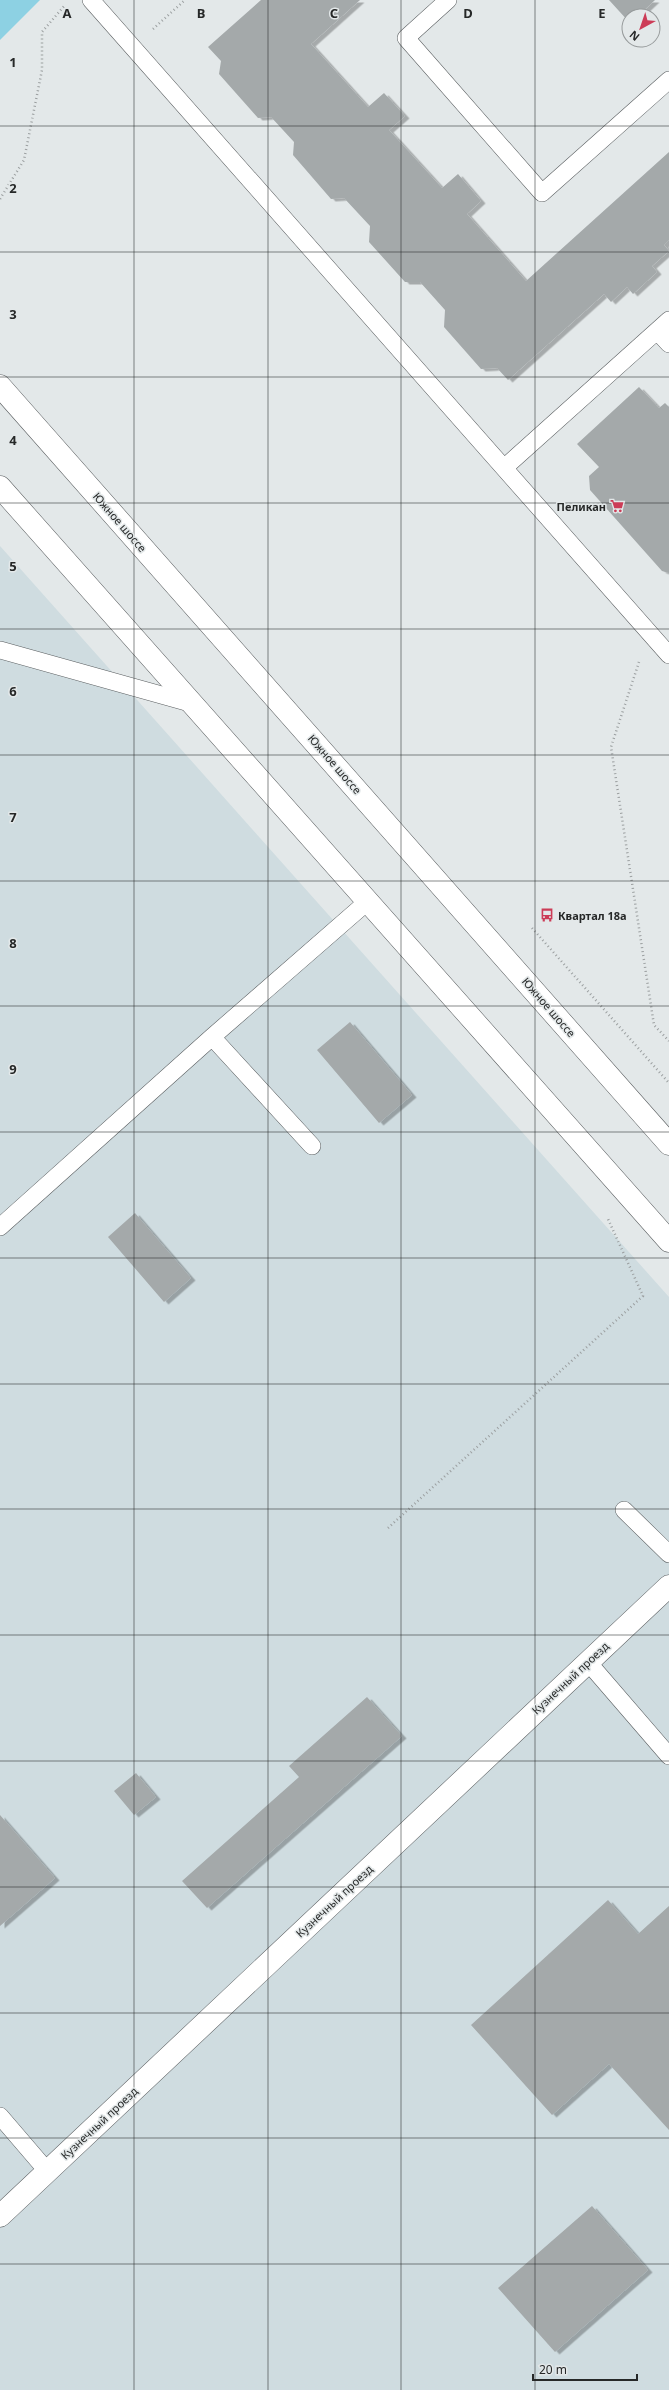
<svg xmlns="http://www.w3.org/2000/svg" width="669" height="2390" font-family="'Noto Sans',sans-serif">
<style>
.built{fill:#cfdce0}
.green{fill:#8dd1e3}
.building{fill:#a4a9aa;filter:url(#shadow)}
.lines{fill:none;stroke-linecap:round;stroke-linejoin:round}
.service-casing{stroke:#5a5e60;stroke-width:18}
.minor-casing{stroke:#5a5e60;stroke-width:23}
.primary-casing{stroke:#5a5e60;stroke-width:23}
.path{stroke:#9b9fa0;stroke-width:2.5;stroke-dasharray:1 3;stroke-linecap:butt}
.service{stroke:#fff;stroke-width:17}
.minor{stroke:#fff;stroke-width:22}
.primary{stroke:#fff;stroke-width:22}
.grid{fill:none;stroke:#262828;stroke-width:1;stroke-opacity:0.55}
.labels{text-anchor:middle;dominant-baseline:central;stroke-width:3;stroke-linejoin:round;paint-order:stroke}
.poi-label{font-size:11px;font-weight:bold;fill:#262828;stroke:#e3e8e9;text-anchor:end}
.street-label{font-size:11px;fill:#262828;stroke:#e3e8e9}
.grid-label{font-size:13px;text-anchor:middle;font-weight:bold;fill:#262828;stroke:#e3e8e9;stroke-width:3;stroke-linejoin:round;paint-order:stroke}
</style>
<defs>
<filter id="shadow"><feDropShadow dx="4.5" dy="2.5" stdDeviation="0" flood-color="#0004"/></filter>
</defs>
<rect width="100%" height="100%" fill="#e3e8e9"/>
<!-- built -->
<path class="built" d="M0,546L669,1297V2390H0Z"/>
<!-- green -->
<path class="green" d="M0,0H40L0,40Z"/>
<!-- building -->
<path class="building" d="M261,0H360L311,44L368,107L384,93L405,116L389,130L442,188L458,174L481,201L467,214L526,281L669,152V240L664,245L669,251L652,266L657,272L633,294L627,287L611,302L604,294L508,380L497,368L481,369L444,327L445,310L420,282H405L369,242L370,226L344,198L331,199L293,155L294,142L271,117L258,118L219,74L221,61L208,47Z
M609,0H655L638,16H629V22Z
M639,387L659,408L665,403L669,407V573L662,571L590,490L589,476L599,467L577,444Z
M350,1022L412,1095L379,1123L317,1050Z
M135,1213L191,1278L164,1302L108,1237Z
M367,1697L402,1736L207,1908L182,1881L299,1777L289,1766Z
M136,1773L156,1797L134,1815L114,1791Z
M0,1815L55,1878L0,1926Z
M608,1900L638,1934L669,1906V2130L609,2064L552,2115L471,2025Z
M592,2206L648,2270L555,2352L498,2288Z"/>
<g class="lines">
<!-- service casing -->
<g class="service-casing">
<path id="service" d="M91,0L669,655
M448,0L406,38L542,193L669,80
M657,331L669,344
M504,468L669,320
M0,650L190,703
M212,1037L312,1146
M0,1227L212,1037L367,902
M624,1510L669,1554
M587,1661L669,1756
M0,2116L48,2172"/>
</g>
<!-- minor casing -->
<g class="minor-casing">
<path id="minor" d="M0,2216L669,1586"/>
</g>
<!-- primary casing -->
<g class="primary-casing">
<path id="primary" d="M0,386L669,1144
M0,487L669,1241"/>
</g>
<!-- path -->
<path class="path" d="M153,29L185,0
M0,199L24,160L42,70V32L65,5
M639,662L611,747L654,1025L669,1041
M532,928L669,1083
M388,1528L643,1296L608,1219"/>
<!-- service -->
<use href="#service" class="service"/>
<!-- minor -->
<use href="#minor" class="minor"/>
<!-- primary -->
<use href="#primary" class="primary"/>
</g>
<!-- grid -->
<path class="grid" d="M134,0V2390M268,0V2390M401,0V2390M535,0V2390M0,126H669M0,252H669M0,377H669M0,503H669M0,629H669M0,755H669M0,881H669M0,1006H669M0,1132H669M0,1258H669M0,1384H669M0,1509H669M0,1635H669M0,1761H669M0,1887H669M0,2013H669M0,2138H669M0,2264H669"/>
<!-- icons -->
<defs>
<g id="supermarket-bare" transform="scale(1.08)"><path d="M-6-5.5h2.5l.6 2H6L4.5 2H-2.5L-4.4-4H-6ZM-1.5 3.2a1.3 1.3 0 1 0 .1 0ZM3 3.2a1.3 1.3 0 1 0 .1 0Z" fill="#cc3c57" stroke="#e3e8e9" stroke-width="2.5" paint-order="stroke"/></g>
<g id="bus-bare" transform="scale(1.08)"><path d="M-5-6H5V4H4V6H2V4H-2V6H-4V4H-5ZM-3.5-4V0h7V-4ZM-3.5 1.2v1.5H-2V1.2ZM2 1.2v1.5H3.5V1.2Z" fill="#cc3c57" stroke="#e3e8e9" stroke-width="2.5" paint-order="stroke"/></g>
</defs>
<g fill-rule="evenodd">
<use href="#supermarket-bare" x="617" y="506"/>
<use href="#bus-bare" x="547" y="915"/>
</g>
<g class="labels">
<!-- poi labels -->
<g class="poi-label">
<text x="606" y="506">Пеликан</text>
<text x="558" y="915" text-anchor="start">Квартал 18а</text>
</g>
<!-- street labels -->
<g class="street-label">
<text transform="translate(120 522) rotate(49)">Южное шоссе</text>
<text transform="translate(335 764) rotate(49)">Южное шоссе</text>
<text transform="translate(549 1007) rotate(49)">Южное шоссе</text>
<text transform="translate(570 1678) rotate(-43)">Кузнечный проезд</text>
<text transform="translate(334 1901) rotate(-43)">Кузнечный проезд</text>
<text transform="translate(99 2123) rotate(-43)">Кузнечный проезд</text>
</g>
</g>
<g class="grid-label">
<text x="67" y="18">A</text>
<text x="201" y="18">B</text>
<text x="334" y="18">C</text>
<text x="468" y="18">D</text>
<text x="602" y="18">E</text>
<text x="13" y="67">1</text>
<text x="13" y="193">2</text>
<text x="13" y="319">3</text>
<text x="13" y="445">4</text>
<text x="13" y="571">5</text>
<text x="13" y="696">6</text>
<text x="13" y="822">7</text>
<text x="13" y="948">8</text>
<text x="13" y="1074">9</text>
</g>
<!-- north arrow -->
<g transform="translate(641 28) rotate(220)"><circle r="19" fill="#e3e8e9" stroke="#979b9c"/>
<path d="M0-3L7 15L0 10L-7 15Z" fill="#cc3c57"/>
<text y="-6" font-size="11" font-weight="bold" text-anchor="middle" fill="#262828">N</text>
</g>
<!-- scale -->
<path d="M533 2374v6h104v-6" fill="none" stroke="#262828" stroke-width="2"/>
<text x="539" y="2374" font-size="12" fill="#262828" stroke="#e3e8e9" stroke-width="3" paint-order="stroke">20 m</text>
</svg>
